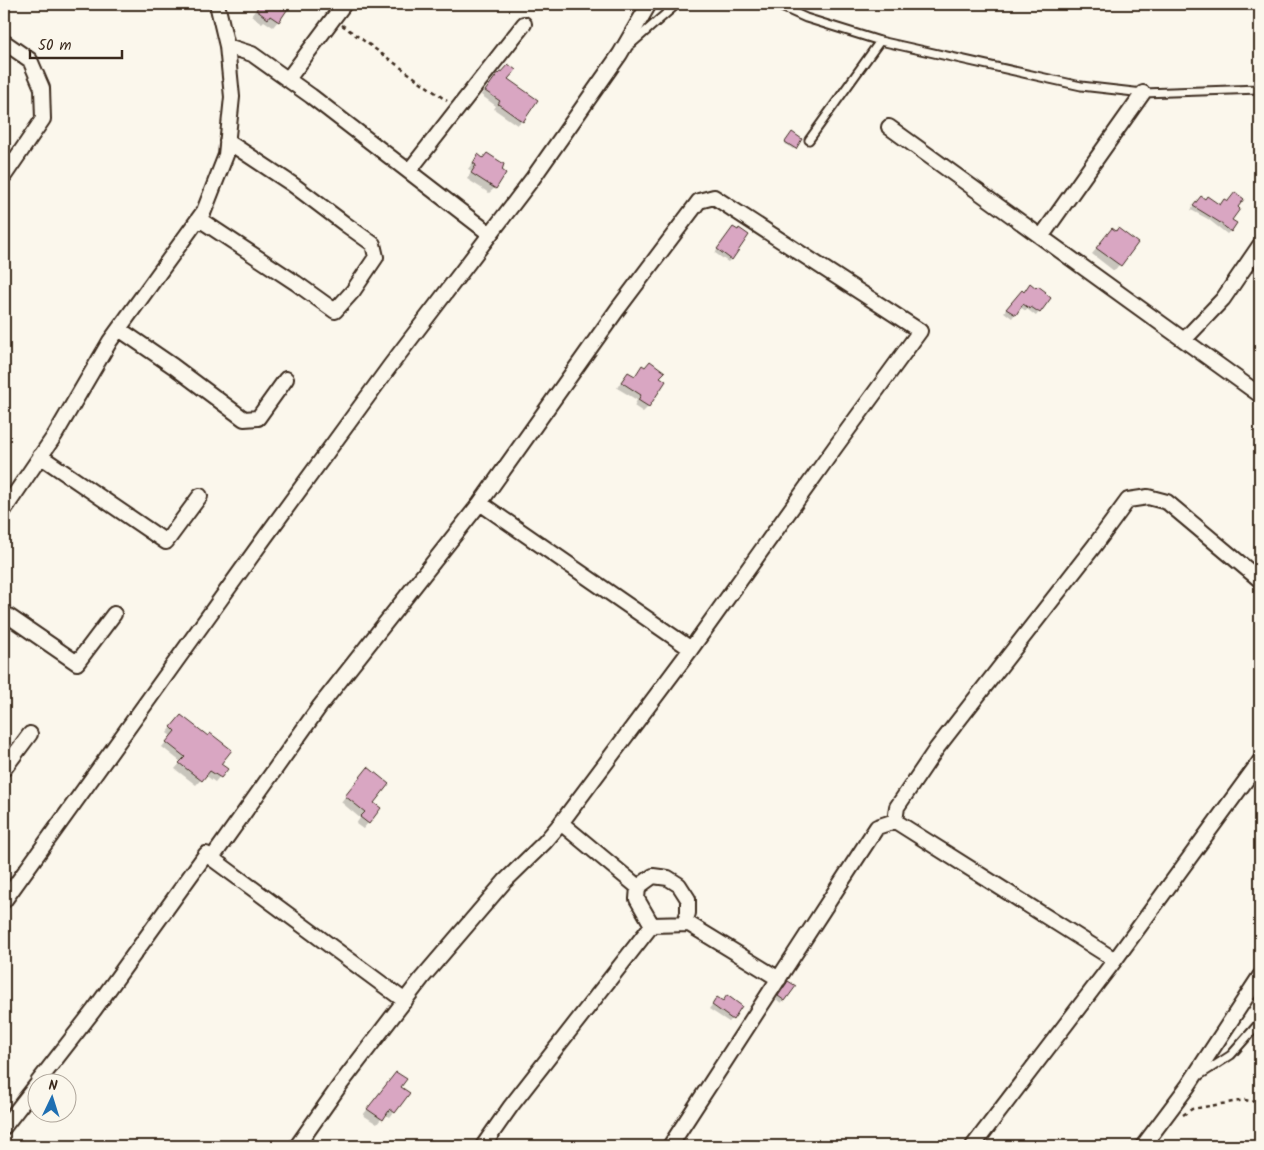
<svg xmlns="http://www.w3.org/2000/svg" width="1264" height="1150" font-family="Kalam,sans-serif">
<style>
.shadow{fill:#0003}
.building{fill:#d9a6c2;stroke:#3b2a1e}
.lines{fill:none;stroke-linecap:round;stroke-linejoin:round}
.service-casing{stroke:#3b2a1e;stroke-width:11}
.minor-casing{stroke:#3b2a1e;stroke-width:18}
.path{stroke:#3b2a1e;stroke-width:2.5;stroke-dasharray:4 4;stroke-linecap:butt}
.service{stroke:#fbf7ec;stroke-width:7}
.minor{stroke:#fbf7ec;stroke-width:14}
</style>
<rect width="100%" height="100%" fill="#fbf7ec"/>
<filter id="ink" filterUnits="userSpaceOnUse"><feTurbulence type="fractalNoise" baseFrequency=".02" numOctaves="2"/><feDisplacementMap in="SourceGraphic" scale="10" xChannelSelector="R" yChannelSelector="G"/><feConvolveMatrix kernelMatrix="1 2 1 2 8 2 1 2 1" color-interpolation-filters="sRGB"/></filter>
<g filter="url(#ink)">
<!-- shadow -->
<path class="shadow" d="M260,4H290L278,21L273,27L264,21L262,23L251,16Z
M498,74L507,79L522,121L517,125L494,109L496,106L481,95Z
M791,135L795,148L793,149L785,144Z
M478,156L495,188L489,193L467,179L472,171L468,169Z
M1198,200L1220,206L1227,203L1231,220L1230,231L1227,234L1208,219L1191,210Z
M1112,230L1136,244L1114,271L1092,254Z
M738,231L731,259L728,262L715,253L730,232Z
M1024,293L1049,298L1036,316L1027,309L1026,311L1020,307L1012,318L1004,312L1019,294Z
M642,367L664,381L648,407L643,412L634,406L637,400L617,388L623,378L628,373L634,377Z
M177,721L219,765L226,769L215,782L205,775L196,785L175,769L181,762L162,747L171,736L167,733Z
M363,774L373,803L368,823L363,829L356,824L360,818L341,802Z
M788,982L784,1000L781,1003L776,999Z
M717,998L732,1019L729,1022L709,1009Z
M396,1073L400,1087L394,1112L390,1117L385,1114L377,1124L363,1115Z"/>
<!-- building -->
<path class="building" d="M260,4H291L279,22L270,16L268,19L256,10Z
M508,64L516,70L508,79L538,100L523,122L498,104L500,101L485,91L498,73L499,74Z
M792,132L802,139L796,149L785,142Z
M487,153L504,164L502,170L506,173L496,189L471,173L476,165L473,163L478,154L483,158Z
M1235,192L1244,199L1238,207L1240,209L1232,220L1237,223L1231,232L1219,222L1193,206L1201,196L1205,199L1207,196L1220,205L1224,199L1228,201Z
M733,227L738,230L739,228L749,235L732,260L717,249Z
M1112,228L1116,231L1118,228L1138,243L1121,266L1096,248Z
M1030,283L1036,288L1038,286L1046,292L1045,293L1051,298L1040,313L1031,307L1030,309L1023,304L1016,315L1006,309L1022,290L1024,292Z
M650,361L665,372L660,377L666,381L649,407L638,400L641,395L621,382L628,372L635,376L642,365L645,367Z
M181,715L208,736L210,733L232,750L221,764L228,769L221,778L210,771L202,781L179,763L185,757L166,742L175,731L171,727Z
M368,767L389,784L374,803L381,808L369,824L360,817L365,812L345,796Z
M788,981L796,986L785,1001L778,996Z
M727,995L742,1006L733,1020L712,1005L717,997L723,1001Z
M396,1072L407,1079L401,1087L410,1093L395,1113L390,1109L383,1120L367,1109Z"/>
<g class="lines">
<!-- service casing -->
<g class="service-casing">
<path id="service" d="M775,4L806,18L880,41L1081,86L1143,93L1260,89
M630,45L677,4
M809,140L880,41
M1200,1075L1231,1055L1260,1022"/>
</g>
<!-- minor casing -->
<g class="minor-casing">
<path id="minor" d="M4,42L30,60L42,88L43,119L4,176
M227,46L252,54L311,96L490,234
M288,79L344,4
M889,127L1260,395
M409,171L524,24
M199,219L296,283L335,311L353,291L376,257L373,244L345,224L292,184L227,141
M1041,237L1143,93
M119,329L173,366L244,419L258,418L286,379
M1184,340L1223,299L1260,245
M40,456L166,542L200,496
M480,503L617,310L699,201L714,197L920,331L836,446L691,649
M4,510L55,435L110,341L204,211L226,155L232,97L227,46L217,4
M4,613L77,663L114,614
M4,769L30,734
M212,858L320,706L480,503L691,649L561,823
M4,901L263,540L390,366L533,178L620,54L649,4
M652,925L637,899L638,887L653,876L668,878L679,885L688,899V913L684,924
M1115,960L895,821L897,807L937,748L1095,545L1128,500L1148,497L1167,502L1260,580
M38,1082L94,1010L206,854L405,1001
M4,1127L38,1083
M297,1146L340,1085L422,978L505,881L545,842L561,823L638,887
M483,1146L511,1106L652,925L689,924L779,979
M670,1146L877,827L895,821
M973,1146L1115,960L1260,761
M1143,1146L1188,1086L1260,976"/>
</g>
<!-- path -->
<path class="path" d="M342,25L447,101
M1183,1115L1192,1109L1245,1100L1260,1103"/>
<!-- service -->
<use href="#service" class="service"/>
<!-- minor -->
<use href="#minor" class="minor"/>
</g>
</g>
<!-- margin -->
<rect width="1264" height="1150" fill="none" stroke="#fbf7ec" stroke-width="20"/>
<rect x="10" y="10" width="1244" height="1130" fill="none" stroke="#3b2a1e" stroke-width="2" filter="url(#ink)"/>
<!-- north arrow -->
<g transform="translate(52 1098) rotate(4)"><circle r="24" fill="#fbf7ec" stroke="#aea59a"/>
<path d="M0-4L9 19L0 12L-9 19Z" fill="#1f6fb2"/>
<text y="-8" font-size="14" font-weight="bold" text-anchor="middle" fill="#3b2a1e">N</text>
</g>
<!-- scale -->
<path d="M30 50v8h92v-8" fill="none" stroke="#3b2a1e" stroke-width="2.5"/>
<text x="38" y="50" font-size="15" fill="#3b2a1e" stroke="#fbf7ec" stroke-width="4" paint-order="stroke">50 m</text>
</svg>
